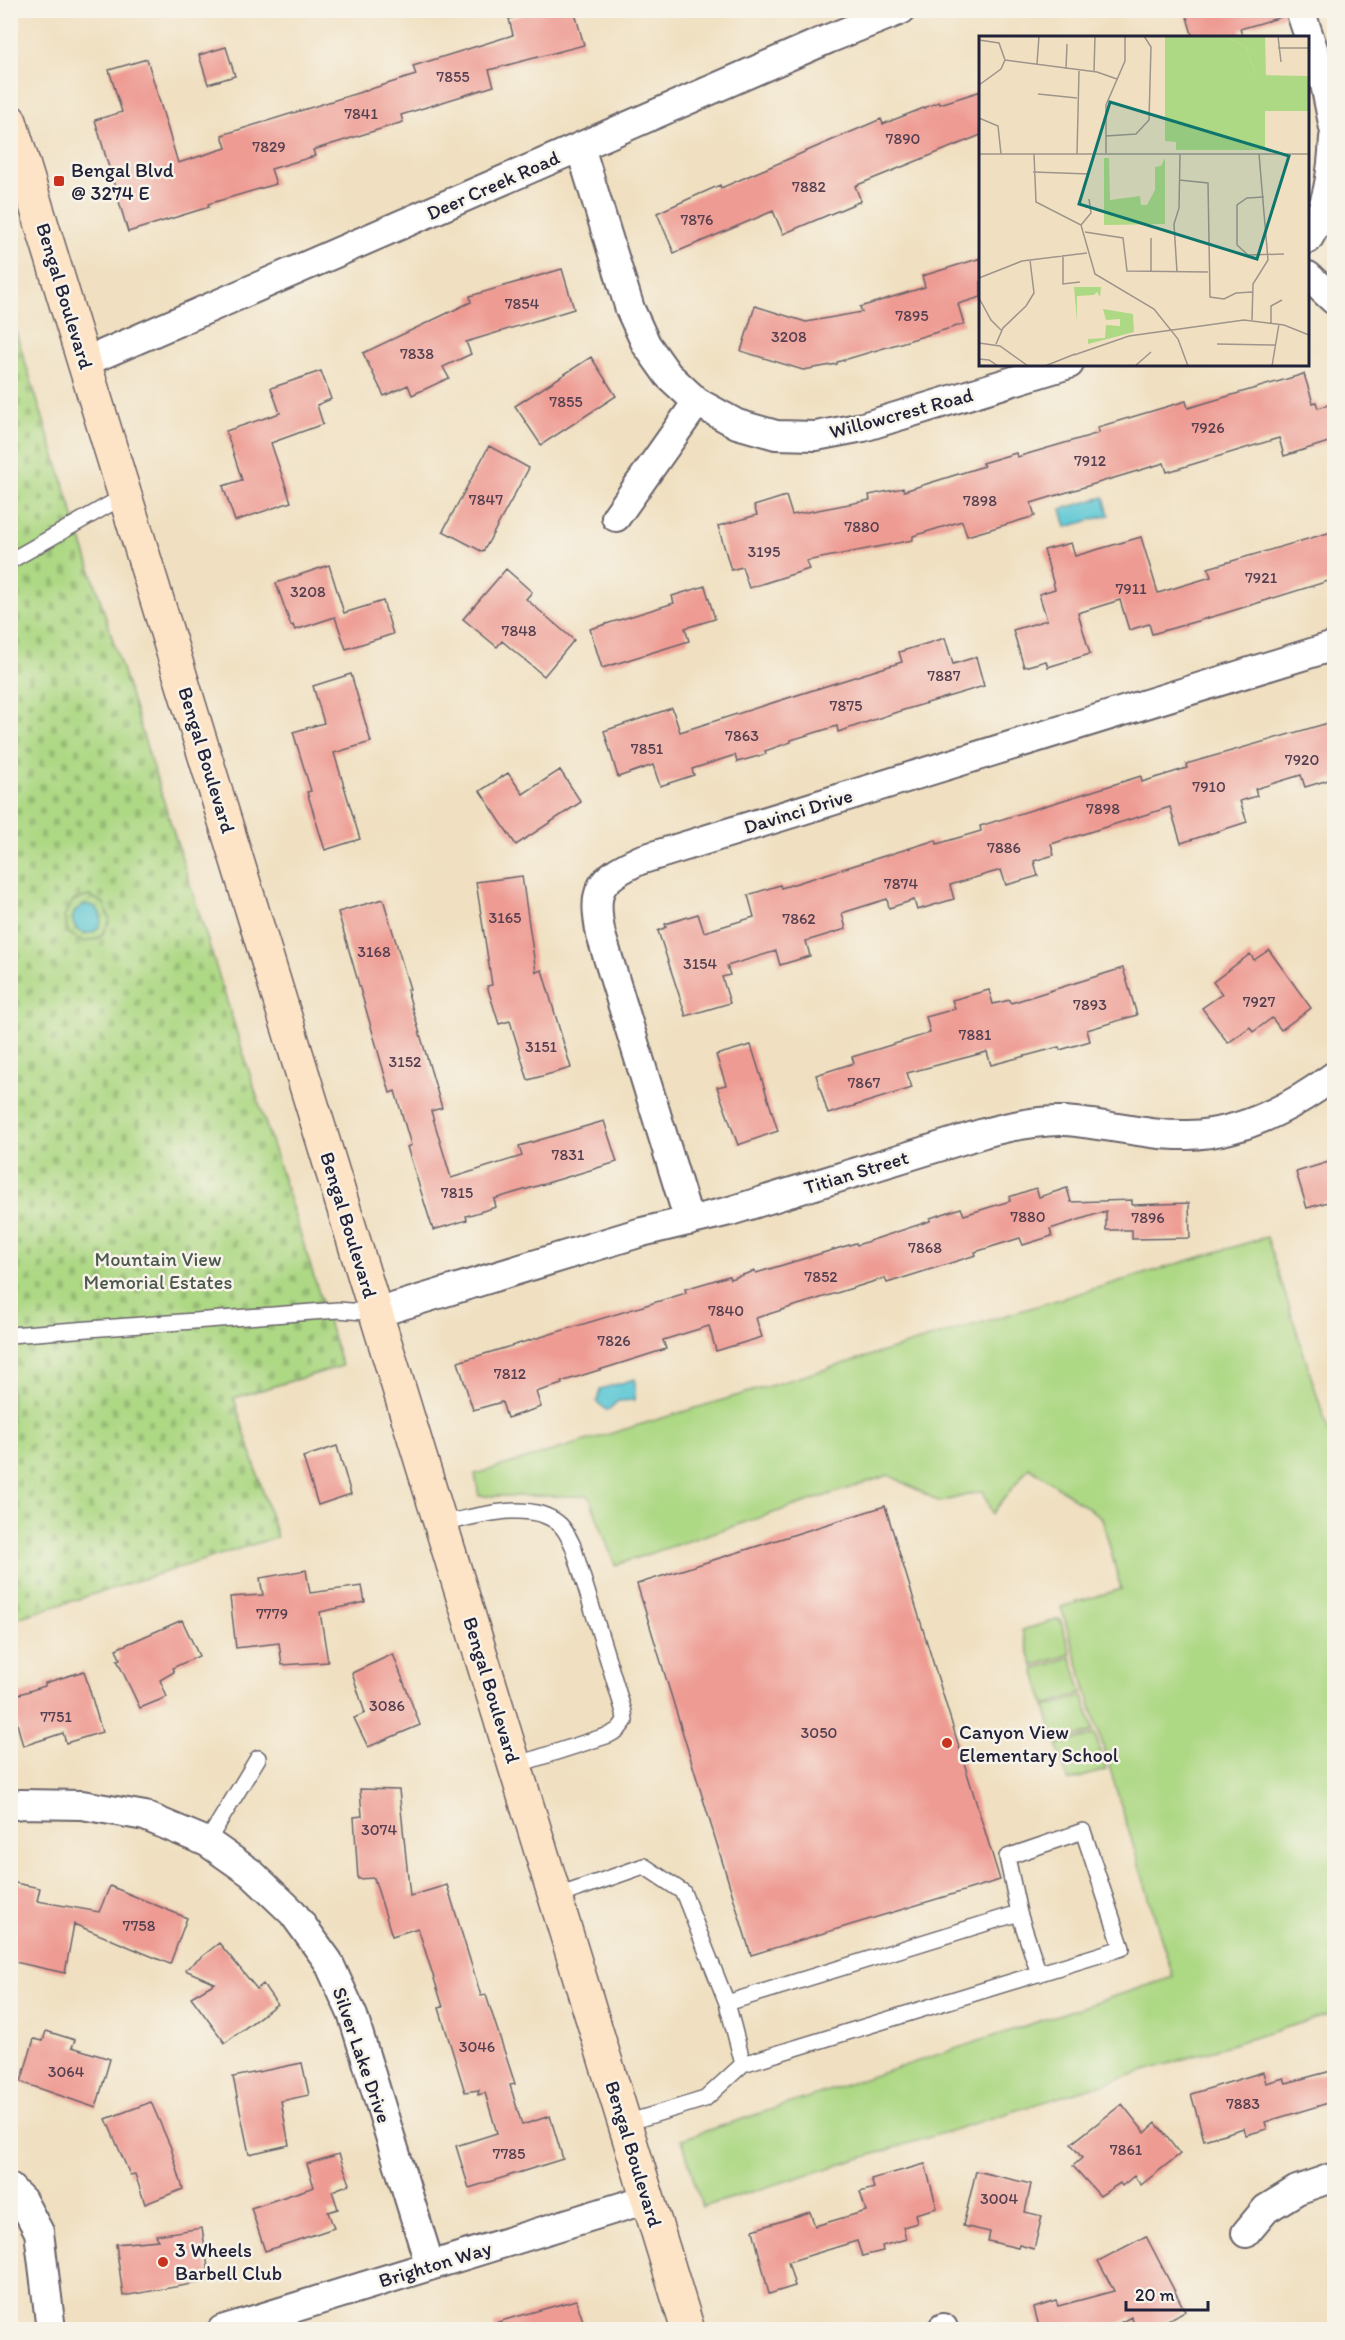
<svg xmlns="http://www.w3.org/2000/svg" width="1345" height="2340" font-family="Itim,sans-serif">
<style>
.grass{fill:#add884;stroke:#687d60;stroke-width:1.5}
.cemetery{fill:url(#cemetery-stones);stroke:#687d60;stroke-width:1.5}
.garden{fill:url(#garden-furrows);stroke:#687d60;stroke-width:1.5}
.water{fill:#5bc7d4;stroke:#3e7488;stroke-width:1.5}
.building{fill:#ee9b93}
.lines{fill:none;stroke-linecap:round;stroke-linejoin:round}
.lane-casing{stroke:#6a646a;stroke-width:18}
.street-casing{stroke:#6a646a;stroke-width:32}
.secondary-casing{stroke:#6a646a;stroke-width:36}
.lane{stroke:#fff;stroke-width:15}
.street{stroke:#fff;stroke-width:28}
.secondary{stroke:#fee4c6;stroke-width:33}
.poi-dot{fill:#c8321e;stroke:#f7f3e8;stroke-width:2}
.labels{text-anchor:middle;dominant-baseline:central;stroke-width:5;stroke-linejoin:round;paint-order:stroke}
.number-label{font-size:16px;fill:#554051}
.poi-label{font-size:20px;fill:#22223b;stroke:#f7f3e8;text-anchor:start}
.street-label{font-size:20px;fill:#22223b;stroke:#f7f3e8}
.park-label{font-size:20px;fill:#4c5951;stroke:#f7f3e8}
.inset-road{fill:none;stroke:#9e948b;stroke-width:1.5}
.view{fill:#0f766e;fill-opacity:0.15;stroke:#0f766e;stroke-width:3}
.inset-edge{fill:none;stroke:#22223b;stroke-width:3}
</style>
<defs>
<pattern id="cemetery-stones" width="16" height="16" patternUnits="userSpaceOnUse" patternTransform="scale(1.5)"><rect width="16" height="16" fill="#add884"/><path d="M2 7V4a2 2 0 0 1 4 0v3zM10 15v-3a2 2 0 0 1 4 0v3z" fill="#95b973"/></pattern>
<pattern id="garden-furrows" width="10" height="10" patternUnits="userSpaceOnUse" patternTransform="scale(1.5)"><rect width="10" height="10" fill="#add884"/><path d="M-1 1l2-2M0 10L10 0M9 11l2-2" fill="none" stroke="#95b973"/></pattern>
</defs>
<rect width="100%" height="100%" fill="#f7f3e8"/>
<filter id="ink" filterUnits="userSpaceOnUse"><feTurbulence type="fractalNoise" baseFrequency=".0167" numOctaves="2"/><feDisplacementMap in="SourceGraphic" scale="12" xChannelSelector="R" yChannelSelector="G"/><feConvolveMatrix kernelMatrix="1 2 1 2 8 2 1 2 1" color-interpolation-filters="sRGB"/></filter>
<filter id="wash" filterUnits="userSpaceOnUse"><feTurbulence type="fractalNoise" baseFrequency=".008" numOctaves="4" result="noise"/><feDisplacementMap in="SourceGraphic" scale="24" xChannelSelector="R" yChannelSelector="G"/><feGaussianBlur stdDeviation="1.35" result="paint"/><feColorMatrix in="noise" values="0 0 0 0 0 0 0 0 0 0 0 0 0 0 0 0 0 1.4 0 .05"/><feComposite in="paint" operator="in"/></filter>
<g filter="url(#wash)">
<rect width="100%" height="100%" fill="#f0e0c1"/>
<!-- grass -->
<path class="grass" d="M1267,1237L1334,1449V2013L702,2207L682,2139L1173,1977L1061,1607L1121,1589L1102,1518L1029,1467L992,1514L983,1491L940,1502L889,1475L615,1565L589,1496H479L475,1474Z
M1060,1619L1071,1654L1033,1666L1022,1630Z
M1071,1657L1082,1693L1045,1705L1034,1669Z
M1083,1696L1094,1731L1056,1743L1045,1707Z
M1095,1734L1106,1770L1068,1781L1057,1745Z"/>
<!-- cemetery -->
<path class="cemetery" d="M10,314L342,1366L234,1398L277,1537L11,1620Z"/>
<!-- garden -->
<path class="garden" d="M89,896L104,903L110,921L101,937L85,942L69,934L64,917L73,901Z"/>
<!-- water -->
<path class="water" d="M1104,497L1109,515L1066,527L1061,509Z
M73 919a14 14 0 1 1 28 0a14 14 0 1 1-28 0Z
M635,1379V1400L618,1401L607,1411L597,1401L600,1389Z"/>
<g id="blocks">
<!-- building -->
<path class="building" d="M540,10H574L584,45L489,70L494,86L401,115L403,122L313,150L315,156L271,169L276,184L208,204L209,207L128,232L95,120L122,112L109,70L147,59L178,163L226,148L222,135L416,75L413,66L513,35L509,19Z
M1185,10H1284L1285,16L1240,29L1243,38H1193Z
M226,47L235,76L208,84L199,55Z
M981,91V135L855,186L861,201L783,234L773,211L674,253L657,213L720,185L721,188L881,119L883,124L939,102L940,104Z
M981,258V297L958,304L964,324L837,362V364L803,370L741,351L755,306L806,322L862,312L860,307L925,287L922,276Z
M562,269L574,309L466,342L471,354L443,367L449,378L412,395L408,385L384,396L363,353L471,302L470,296Z
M591,357L616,396L541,445L515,406Z
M321,371L331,399L317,405L323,424L271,443L291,502L235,521L223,486L242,480L226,431L280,413L271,388Z
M1304,374L1313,403L1316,402L1318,408L1335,403V440L1284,456L1279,438L1167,472L1164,463L1031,503L1035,516L967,536L962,521L913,536V540L806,561L809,569L749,588L742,567L731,570L718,526L757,515L754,506L786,496L792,515L870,500L869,495L903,488L904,491L984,466L982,463L1016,453L1017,457L1099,433L1098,427L1186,401L1188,408Z
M489,446L529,468L483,552L443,531Z
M1335,531V579L1222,614L1152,634L1149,624L1129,630L1120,600L1078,613L1090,654L1048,667L1046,661L1024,667L1013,630L1047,620L1039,594L1055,589L1044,550L1071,543L1075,556L1141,537L1158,593L1211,577L1208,568Z
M329,565L344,613L383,601L393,634L346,649L335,617L295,630L293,625L291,626L276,583Z
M506,569L532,592L526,599L574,640L544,676L502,641L497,647L463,619Z
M705,586L715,619L685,628L689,641L602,668L590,629L674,603L672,596Z
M945,638L953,664L976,657L984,686L897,712L838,732L837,726L791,740V742L765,751L766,754L737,762L735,755L692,769L694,775L660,786L653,765L618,777L604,731L672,708L680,732L902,662L899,652Z
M351,674L371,742L334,753L360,839L325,850L307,792L311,791L293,732L324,723L313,686Z
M1335,721V778L1305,787L1301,775L1255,789L1257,796L1240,801L1247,822L1181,843L1170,807L1051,844L1054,855L1034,861L1038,876L1006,885L1001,870L950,885L954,899L917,910L914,900L889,908L887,899L842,913L846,929L806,941L810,956L780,965L776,951L727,966L730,975L722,977L730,1003L686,1016L658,931L666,927L665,924L698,914L704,932L754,917L748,895L780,885L781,888L936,840L937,844L981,831L980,826L1054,803L1141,776L1142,782L1187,768L1186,764Z
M560,770L581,802L516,845L480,791L508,773L523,794Z
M522,876L536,972L542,970L571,1068L528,1080L510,1021L499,1024L487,986L492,985L476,882Z
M383,899L410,989L407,990L442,1108L431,1111L451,1178L522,1156L519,1146L604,1121L617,1162L494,1199L496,1207L466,1216L467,1220L433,1230L407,1147L411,1145L395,1091L390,1093L338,912Z
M1269,950L1311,1008L1281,1030L1272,1018L1253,1032L1250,1027L1228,1043L1202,1008L1222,994L1213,982L1250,954L1254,960Z
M1123,968L1137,1015L1087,1030L1090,1041L1060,1050L1059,1047L991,1065L987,1052L907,1073L912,1088L828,1114L816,1075L854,1063L852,1057L930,1033L926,1017L955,1009L952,1000L989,990L993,1004L1010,1000L1011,1003Z
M751,1045L778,1131L738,1145L717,1087L726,1085L716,1055Z
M1335,1160V1200L1307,1208L1296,1172Z
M1036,1188L1039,1197L1067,1188L1071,1202L1132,1200V1205L1189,1203L1190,1238L1132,1239V1230H1106V1211L1050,1229L1052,1236L1023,1245L1020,1238L975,1252L976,1255L887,1283L885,1278L756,1318L762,1337L716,1351L709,1326L663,1340L666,1349L561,1382L562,1384L536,1392L541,1407L507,1418L502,1402L473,1410L458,1362L686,1293L685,1289L729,1276L730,1279L755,1271L756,1273L856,1243L857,1245L930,1221V1218L961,1208L964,1215L1010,1201L1009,1197Z
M337,1446L351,1494L318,1505L303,1457Z
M885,1506L1000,1880L751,1955L637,1584Z
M306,1570L310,1593L362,1586L365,1602L320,1612L328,1662L282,1665L279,1643L236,1648L230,1597L263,1595L260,1578Z
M182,1620L199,1656L172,1668L174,1672L160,1680L167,1697L140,1708L117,1660L120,1659L116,1649Z
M393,1654L420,1725L368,1747L354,1718L365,1713L352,1673Z
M84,1671L102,1732L66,1743L63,1733L23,1746L10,1697L45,1686V1683Z
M360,1789L399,1790L410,1896L447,1885L481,1996L486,1995L515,2084L510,2085L522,2125L550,2116L563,2159L469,2188L456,2146L497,2133L485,2093L478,2095L479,2090L465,2092L439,2008L443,2007L418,1928L392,1936L374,1878L358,1879L354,1817L362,1816Z
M10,1882L40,1888L37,1901L99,1912L110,1886L187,1918L170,1964L74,1924L65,1973L10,1961Z
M219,1943L257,1989L263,1984L277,2004L225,2043L191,1997L215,1983L185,1970Z
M46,2031L75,2040L72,2047L110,2059L96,2108L21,2082L34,2039L43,2041Z
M302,2063L309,2095L281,2101L289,2145L249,2154L233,2077Z
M1335,2070V2101L1265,2122L1267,2129L1246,2135L1244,2128L1204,2140L1191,2094L1263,2072L1266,2083L1284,2078L1286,2083Z
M151,2102L171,2148L183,2189L145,2204L135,2174L130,2175L106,2119Z
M1122,2104L1145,2133L1156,2123L1180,2154L1141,2185L1134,2176L1122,2186L1120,2183L1100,2196L1073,2166L1082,2158L1071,2144Z
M339,2154L350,2184L332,2191L338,2209L328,2212L334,2228L265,2251L251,2208L314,2187L307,2164Z
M925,2164L937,2208L915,2214L917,2223L903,2227L906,2239L882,2246L883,2251L862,2256L857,2241L788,2262L795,2286L769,2294L753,2230L810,2212L815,2226L866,2211L860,2192L874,2188L871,2179Z
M976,2171L1031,2184L1025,2212L1042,2216L1034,2249L1019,2245L1018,2248L988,2241L990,2232L963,2226Z
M202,2228L210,2281L123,2296L116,2244L158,2240L156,2235Z
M1146,2236L1185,2311L1149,2330H1138L1131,2317L1107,2330H1040L1034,2308L1056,2301L1058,2306L1114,2291L1098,2261Z
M576,2300L586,2330H495L494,2323Z"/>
</g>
</g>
<g filter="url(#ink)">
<use href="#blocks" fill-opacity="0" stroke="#6a646a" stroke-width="1.5"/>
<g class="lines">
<!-- lane casing -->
<g class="lane-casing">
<path id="lane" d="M10,561L126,495
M10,1335L338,1310L376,1313
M441,1524C474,1517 529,1499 558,1523C565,1528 569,1538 573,1546L624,1712L625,1721L618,1730L609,1735L516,1765
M207,1842L258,1758
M555,1897L644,1866L683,1892L727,2003L743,2064
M1019,1913L1039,1974
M626,2123L705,2099L743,2064L1122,1948L1083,1831L1007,1857L1019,1913L727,2003"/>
</g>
<!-- street casing -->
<g class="street-casing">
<path id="street" d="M1300,10L1325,84L1334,128
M580,147L630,309L646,344L668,375L697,402L737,424L776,435L816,436L863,427L1069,364
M1308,239C1328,206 1332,175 1334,138
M1308,276L1334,300
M85,362L828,39L901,10
M616,517L697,402
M689,1221L601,935C592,890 598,879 640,860L1334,646
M376,1313L642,1232L730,1211L984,1133C1011,1126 1038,1120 1065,1121C1107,1124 1147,1136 1188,1135C1242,1134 1292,1107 1334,1076
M10,1806L21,1804L82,1805L145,1816L207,1842L251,1873L293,1913L328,1961L353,2016L430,2266
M10,2188L22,2200L39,2232L51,2330
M1246,2233L1266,2209L1297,2190L1334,2177
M222,2330L647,2199
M942,2330L943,2328"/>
</g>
<!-- secondary casing -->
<g class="secondary-casing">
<path id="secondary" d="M10,121L688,2330"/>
</g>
<!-- lane -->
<use href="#lane" class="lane"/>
<!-- street -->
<use href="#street" class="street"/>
<!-- secondary -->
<use href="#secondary" class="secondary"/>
</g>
</g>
<!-- markers -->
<g class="poi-dot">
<rect x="53" y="175" width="12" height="12" rx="3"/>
<circle cx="947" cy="1743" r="6"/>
<circle cx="163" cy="2262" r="6"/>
</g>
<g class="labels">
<!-- number labels -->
<g class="number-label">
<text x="453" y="76">7855</text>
<text x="361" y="113">7841</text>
<text x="903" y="138">7890</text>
<text x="269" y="146">7829</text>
<text x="809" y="186">7882</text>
<text x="697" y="219">7876</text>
<text x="522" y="303">7854</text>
<text x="912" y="315">7895</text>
<text x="789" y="336">3208</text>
<text x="417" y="353">7838</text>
<text x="566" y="401">7855</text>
<text x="1208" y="427">7926</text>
<text x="1090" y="460">7912</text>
<text x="486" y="499">7847</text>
<text x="980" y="500">7898</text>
<text x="862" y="526">7880</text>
<text x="764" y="551">3195</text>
<text x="1261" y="577">7921</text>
<text x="1131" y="588">7911</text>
<text x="308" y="591">3208</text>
<text x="519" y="630">7848</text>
<text x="944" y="675">7887</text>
<text x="846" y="705">7875</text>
<text x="742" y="735">7863</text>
<text x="647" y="748">7851</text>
<text x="1302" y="759">7920</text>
<text x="1209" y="786">7910</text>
<text x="1103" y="808">7898</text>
<text x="1004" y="847">7886</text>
<text x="901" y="883">7874</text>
<text x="505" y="917">3165</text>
<text x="799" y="918">7862</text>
<text x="374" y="951">3168</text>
<text x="700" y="963">3154</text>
<text x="1259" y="1001">7927</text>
<text x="1090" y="1004">7893</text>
<text x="975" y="1034">7881</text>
<text x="541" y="1046">3151</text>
<text x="405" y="1061">3152</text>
<text x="864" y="1082">7867</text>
<text x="568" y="1154">7831</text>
<text x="457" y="1192">7815</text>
<text x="1028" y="1216">7880</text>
<text x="1148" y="1217">7896</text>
<text x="925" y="1247">7868</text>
<text x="821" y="1276">7852</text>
<text x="726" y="1310">7840</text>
<text x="614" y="1340">7826</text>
<text x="510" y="1373">7812</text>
<text x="272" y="1613">7779</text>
<text x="387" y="1705">3086</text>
<text x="56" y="1716">7751</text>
<text x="819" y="1732">3050</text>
<text x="379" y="1829">3074</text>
<text x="139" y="1925">7758</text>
<text x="477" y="2046">3046</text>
<text x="66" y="2071">3064</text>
<text x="1243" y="2103">7883</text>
<text x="1126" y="2149">7861</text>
<text x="509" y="2153">7785</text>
<text x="999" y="2198">3004</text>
</g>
<!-- poi labels -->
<g class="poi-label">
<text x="71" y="170">Bengal Blvd<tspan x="71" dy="23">@ 3274 E</tspan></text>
<text x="959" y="1732">Canyon View<tspan x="959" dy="23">Elementary School</tspan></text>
<text x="175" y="2250">3 Wheels<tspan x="175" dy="23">Barbell Club</tspan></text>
</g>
<!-- street labels -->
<g class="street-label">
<text transform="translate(493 185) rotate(-24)">Deer Creek Road</text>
<text transform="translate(65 296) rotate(73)">Bengal Boulevard</text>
<text transform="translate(901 413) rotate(-15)">Willowcrest Road</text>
<text transform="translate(207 760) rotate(73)">Bengal Boulevard</text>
<text transform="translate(798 811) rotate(-17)">Davinci Drive</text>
<text transform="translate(856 1172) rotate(-17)">Titian Street</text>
<text transform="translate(349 1225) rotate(73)">Bengal Boulevard</text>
<text transform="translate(492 1690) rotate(73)">Bengal Boulevard</text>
<text transform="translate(362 2055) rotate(71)">Silver Lake Drive</text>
<text transform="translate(634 2154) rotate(73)">Bengal Boulevard</text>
<text transform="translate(435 2264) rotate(-17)">Brighton Way</text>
</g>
<!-- park labels -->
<g class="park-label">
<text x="158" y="1259">Mountain View<tspan x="158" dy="23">Memorial Estates</tspan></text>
</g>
</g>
<!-- overview -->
<g transform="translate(979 36)">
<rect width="330" height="330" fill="#f0e0c1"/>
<path d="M245,0H286L287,41L277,39L267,11ZM125,122H130L131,164L161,160L162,169H168L176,154V131L182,130L186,122V188L125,189ZM95,251H122L121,261L118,256L115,259L98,260V285ZM124,273L154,278L155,296L109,308V303L126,302L127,289L141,290V283L127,284Z" fill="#add884"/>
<path d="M186,0H245L267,11L277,39L330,40V75H286V114H197V106L186,105Z" fill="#add884"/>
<path class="inset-road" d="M299,0L302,26M0,4L20,7L26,24L22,33L0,49M299,12H330M26,24L118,36L138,43M58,28L60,0M87,33L88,8M115,35L116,0M59,58L98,62M0,82L19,90L22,118M127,100L157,98L170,84L172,11L165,0M0,118H330M55,118L57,166L102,189L116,238L175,273L199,303L209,330M98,118L100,35M127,118V69L146,25V0M54,136L110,138M200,144L229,147L231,261L245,263L257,257L273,256M285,161L268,162L258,169V209L269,219L305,218M102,189L112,177L110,163M106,196L144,202L148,235L229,236M172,202V236M84,219V248L101,246M198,236L195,188L200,172L201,118M0,242L43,225L108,217M0,262L12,284L22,294M273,284L274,248L289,224L280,118M292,287V270L303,264M0,307L21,310L49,330M17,308L24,292L47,270L55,257L51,224M238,308L297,309M95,319L150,300L265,284L305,289L330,299M0,323L10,324L19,330M66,330L96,318M156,330L172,316M293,330L300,288"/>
<path class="view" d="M131,66L310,120L278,223L100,168Z"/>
<rect width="330" height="330" class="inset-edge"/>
</g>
<!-- margin -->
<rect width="1345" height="2340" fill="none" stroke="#f7f3e8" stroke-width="36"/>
<!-- scale -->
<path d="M1126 2301v9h82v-9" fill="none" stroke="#22223b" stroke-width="3"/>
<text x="1135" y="2301" font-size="18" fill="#22223b" stroke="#f7f3e8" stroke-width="4.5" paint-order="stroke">20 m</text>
</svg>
